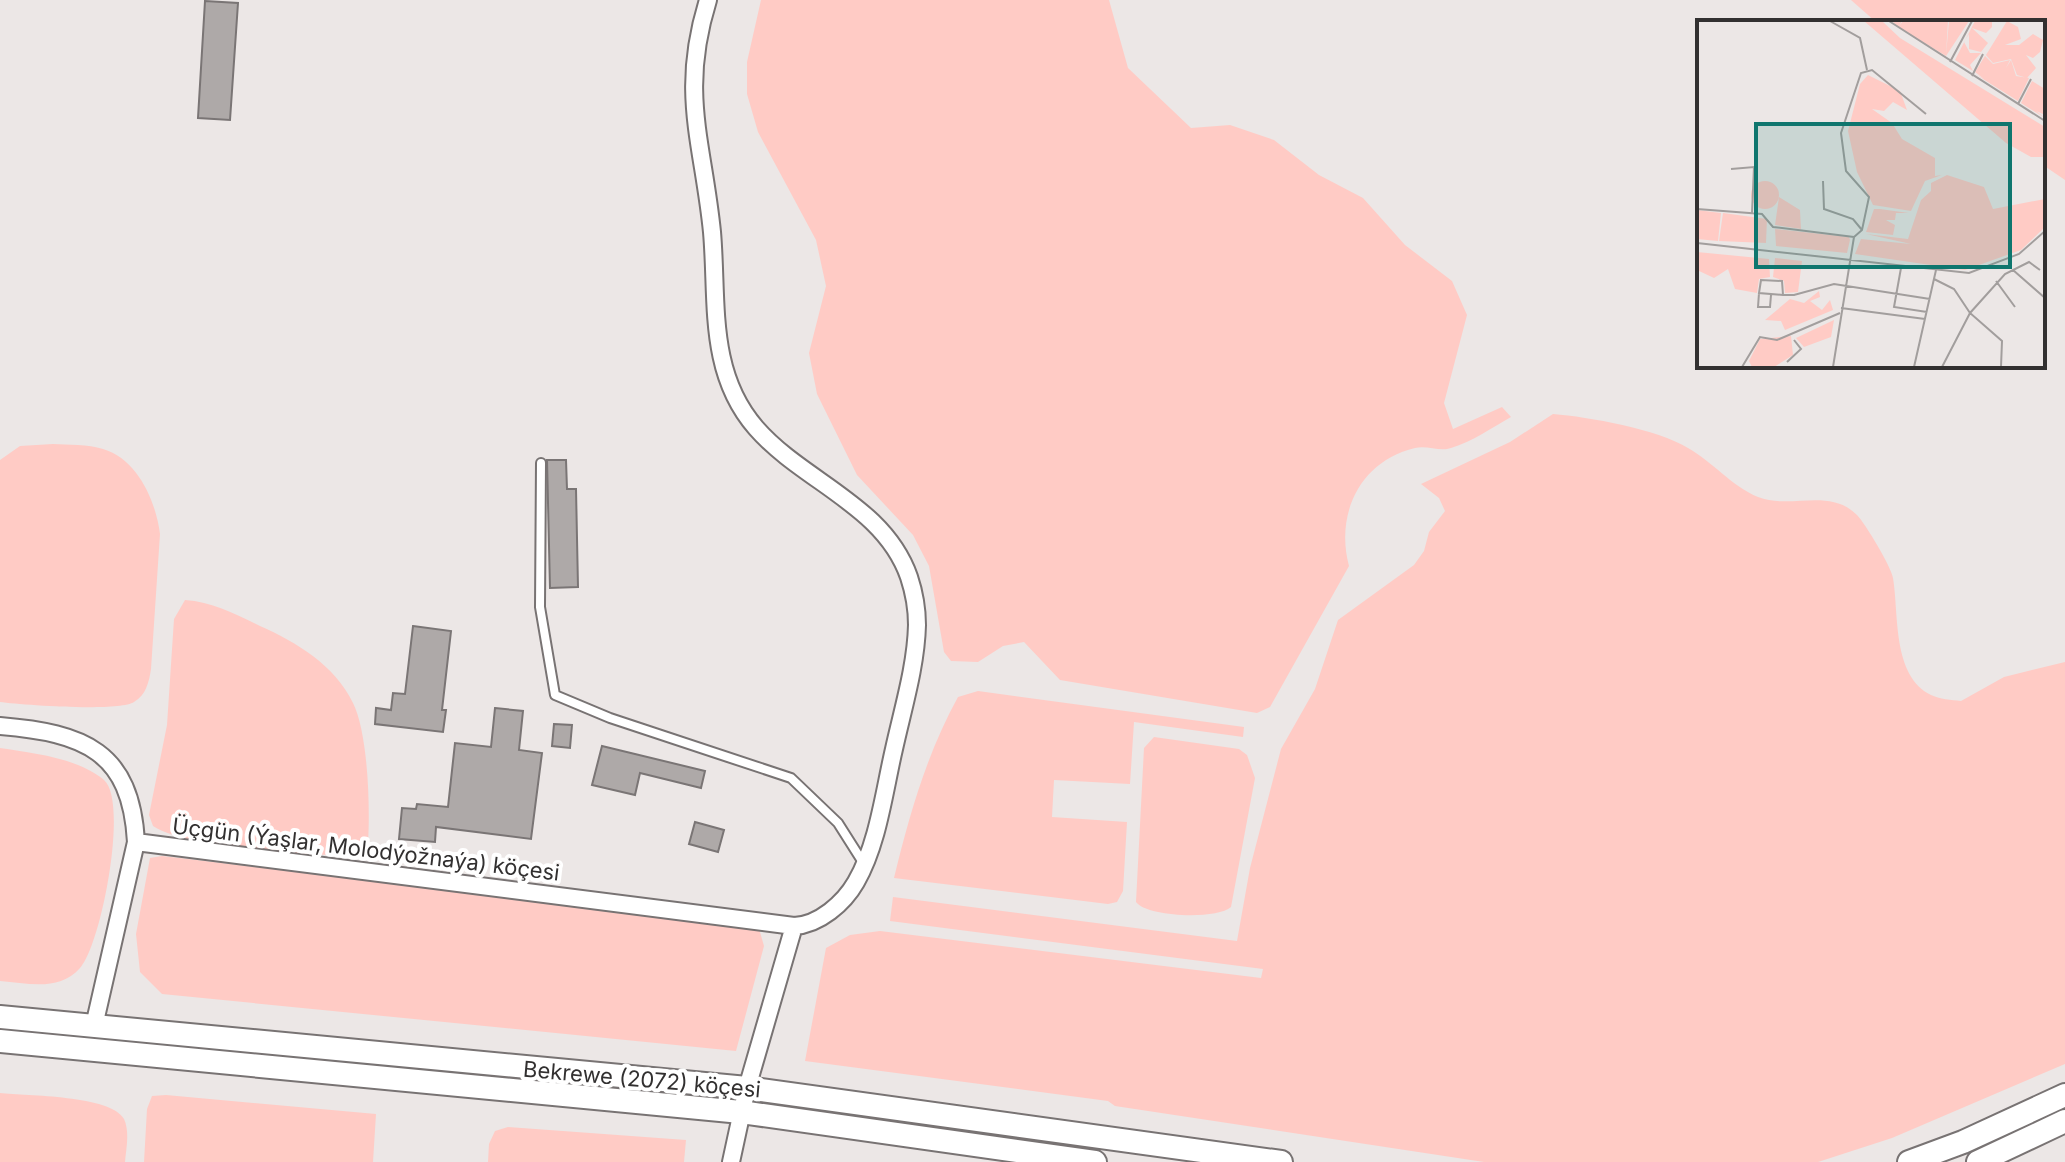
<svg xmlns="http://www.w3.org/2000/svg" width="2065" height="1162" font-family="Inter,sans-serif">
<style>
.green{fill:#ffcbc5}
.building{fill:#aea9a8;stroke:#7a7575;stroke-width:2}
.lines{fill:none;stroke-linecap:round;stroke-linejoin:round}
.lane-casing{stroke:#787373;stroke-width:12}
.street-casing{stroke:#787373;stroke-width:20}
.secondary-casing{stroke:#787373;stroke-width:26}
.lane{stroke:#fff;stroke-width:8}
.street{stroke:#fff;stroke-width:16}
.secondary{stroke:#fff;stroke-width:22}
.labels{text-anchor:middle;dominant-baseline:central;stroke-width:8;stroke-linejoin:round;paint-order:stroke}
.street-label{font-size:22px;fill:#323030;stroke:#fff}
.inset-road{fill:none;stroke:#a29e9d;stroke-width:2}
.view{fill:#0f766e;fill-opacity:0.15;stroke:#0f766e;stroke-width:4}
.inset-edge{fill:none;stroke:#323030;stroke-width:4}
</style>
<rect width="100%" height="100%" fill="#ece7e6"/>
<!-- green -->
<path class="green" d="M761,0H1109L1128,68L1191,128L1230,125L1274,140L1319,175L1363,198L1405,245L1452,281L1467,315L1444,403L1453,429L1502,407L1511,417C1493,427 1472,442 1451,448C1440,452 1427,445 1415,448C1360,461 1335,514 1349,566L1270,707L1257,713L1060,680L1024,642L1003,646L978,662L951,661L944,652L929,566L913,535L857,475L817,394L809,353L826,286L816,240L758,132L747,94V62Z
M1851,0H2065V180L2043,165V22H1876Z
M1553,414C1589,417 1657,429 1688,448C1713,462 1730,485 1758,497C1791,510 1829,487 1857,515C1865,523 1892,568 1893,578C1899,614 1892,676 1931,695C1939,699 1952,700 1961,701L2004,677L2065,662V1064L1892,1138L1818,1162H1484L1115,1106L1108,1101L805,1061L826,948L850,935L880,931L1261,978L1263,969L890,921L893,897L1237,941L1250,868L1281,749L1315,689L1338,620L1414,565L1424,551L1429,532L1445,511L1439,498L1421,484L1510,442Z
M53,444C68,445 88,444 103,449C138,459 156,502 160,534L151,669C149,682 146,695 134,702C119,712 22,705 0,702V460L20,446Z
M185,600C213,602 235,614 260,626C296,642 335,665 353,703C369,735 371,819 367,855L350,857C301,852 193,851 153,826L149,815L167,725L174,619Z
M978,691L1244,727L1243,737L1134,722L1130,784L1054,780L1052,817L1127,822L1123,891L1117,902L1108,904L894,878C909,816 927,753 958,697Z
M1154,737L1239,749L1247,755L1255,778L1231,907C1216,920 1147,917 1136,902L1144,748Z
M0,748C33,753 78,758 104,780C129,801 101,946 80,968C59,992 28,983 0,981Z
M162,856L758,925L764,946L736,1051L162,994L140,972L136,934L150,858Z
M0,1093C27,1096 111,1095 124,1119C130,1132 126,1149 125,1162H0Z
M166,1095L376,1114L373,1162H144L147,1109L152,1096Z
M508,1127L686,1140L684,1162H488L489,1144L495,1131Z"/>
<!-- building -->
<path class="building" d="M205,1L238,3L230,120L198,118Z
M547,460H566L567,489H576L578,587L550,588Z
M413,626L451,631L442,710H446L443,732L375,724L376,708L391,710L393,693L405,694Z
M495,708L523,711L519,750L542,753L531,839L436,827L435,842L399,839L402,808L416,809L417,804L448,807L455,743L491,747Z
M554,724L572,725L570,748L552,746Z
M602,746L705,771L701,788L640,773L635,795L592,785Z
M695,822L724,830L718,852L689,844Z"/>
<g class="lines">
<!-- lane casing -->
<g class="lane-casing">
<path id="lane" d="M541,463L540,607L555,695L610,718L791,778L838,823L864,864"/>
</g>
<!-- street casing -->
<g class="street-casing">
<path id="street" d="M0,726C84,733 131,751 136,842L794,926C819,925 844,903 856,882C878,844 884,792 894,749C903,708 916,666 917,625C917,609 914,592 909,577C884,505 803,482 756,428C707,372 718,300 712,232C703,142 679,93 708,0
M94,1026L136,842
M731,1162L747,1088L794,926"/>
</g>
<!-- secondary casing -->
<g class="secondary-casing">
<path id="secondary" d="M0,1017L747,1088L1281,1162
M0,1041L741,1112L1095,1162
M1909,1162L1963,1142L2065,1095
M1978,1162L2065,1121"/>
</g>
<!-- lane -->
<use href="#lane" class="lane"/>
<!-- street -->
<use href="#street" class="street"/>
<!-- secondary -->
<use href="#secondary" class="secondary"/>
</g>
<g class="labels">
<!-- street labels -->
<g class="street-label">
<text transform="translate(366 849) rotate(7)">Üçgün (Ýaşlar, Molodýožnaýa) köçesi</text>
<text transform="translate(642 1079) rotate(5)">Bekrewe (2072) köçesi</text>
</g>
</g>
<!-- overview -->
<g transform="translate(1697 20)">
<rect width="348" height="348" fill="#ece7e6"/>
<path d="M167,1H185L203,18L348,107V137H334L309,123ZM195,1H205L202,6L206,1H251L249,35L252,1H272L249,36L201,7ZM278,1H295V7L289,13L275,8L291,23L284,32L272,29V14L267,22L273,33H284L273,45L276,51L258,40ZM310,1L321,7L324,19L308,25H322L336,14L346,20L343,32L336,38L329,35L339,48L330,58L320,55L314,39L296,43L289,35ZM288,36L296,44L313,40L309,48L314,40L319,56L332,58L321,81L278,54L287,59L278,52ZM171,55L203,71L210,90L196,82L187,91L175,89L195,103L205,119L238,138V156L245,155L228,161L214,191L176,185L160,152L151,111L163,64ZM335,61L348,69V95L339,91L348,98L324,83ZM250,155L287,167L296,189L348,179V207L324,230L268,250L158,234L164,219L214,224L169,214L211,219L224,180L234,171V163ZM54 175a14 14 0 1 1 28 0a14 14 0 1 1-28 0ZM82,177L103,190L104,209L78,205ZM177,189H183L212,193H199L198,200H189L198,205L196,215L169,212ZM0,190L24,193L21,221L0,219ZM26,193L70,199L69,223L22,221ZM78,209L152,217L153,220L150,233L79,226ZM0,232L72,239L73,257L62,259L60,273L38,269L31,249L17,258L0,250ZM78,238L105,241L101,272L88,273L87,261L76,257ZM122,271L123,277L113,281L125,290L133,280L136,290L88,310L84,301L68,300L93,279L107,283ZM137,300L134,317L107,327L99,318ZM94,316L96,335L77,347H55L52,341L63,319Z" fill="#ffcbc5"/>
<path class="inset-road" d="M133,1L163,18L170,50M192,1L348,101M253,42L275,1M275,56L286,34M321,84L334,59M34,149L57,147L55,193M126,161L127,189L156,199L165,210M0,189L65,194L76,207L157,217M157,217L165,210L172,177L149,151L144,113L164,53L175,50L229,94M0,223L272,253L322,234L348,211M204,248L197,287L230,292M316,250L348,278M237,259L257,269L273,293L245,347M299,261L318,287M62,273L61,287H73L74,275M86,275L85,261L64,260L62,273L86,275H97L137,264L233,279M144,288L228,299M90,342L104,329L97,320M45,347L63,317L80,320L143,293M136,347L157,217M217,347L239,250M304,347L305,321L273,293L308,254L332,242L343,250"/>
<path class="view" d="M59,104H313V247H59Z"/>
<rect width="348" height="348" class="inset-edge"/>
</g>
</svg>
